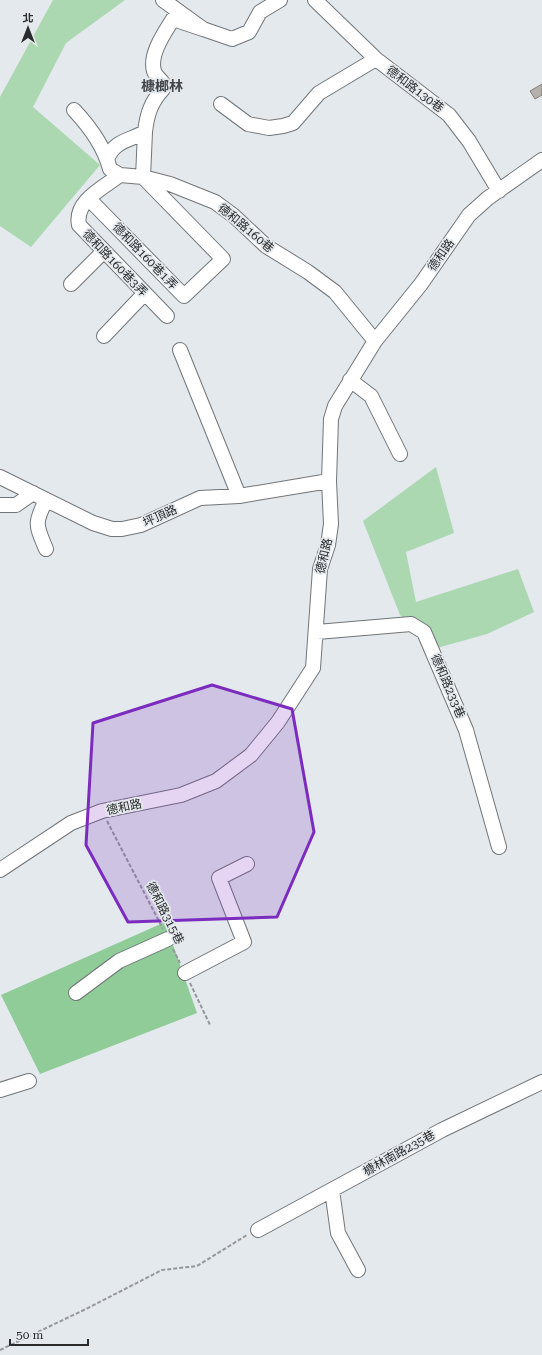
<svg xmlns="http://www.w3.org/2000/svg" width="542" height="1355" font-family="'Roboto Serif','Noto Sans TC',serif">
<style>
.green{fill:#abd7b1}
.forest{fill:#8fcc98}
.building{fill:#b5b0ac;stroke:#84807c}
.lines{fill:none;stroke-linecap:round;stroke-linejoin:round}
.minor-casing{stroke:#717578;stroke-width:16}
.path{stroke:#95989b;stroke-width:2;stroke-dasharray:4 2;stroke-linecap:butt}
.minor{stroke:#fff;stroke-width:14}
.marked{fill:#7b2cbf;fill-opacity:0.2;stroke:#7b2cbf;stroke-width:3;stroke-linejoin:round}
.labels{text-anchor:middle;dominant-baseline:central;stroke-width:3.5;stroke-linejoin:round;paint-order:stroke}
.street-label{font-size:12px;fill:#292b2c;stroke:#e4e9ed}
.quarter-label{font-size:14px;font-weight:bold;fill:#424549;stroke:#e4e9ed}
</style>
<rect width="100%" height="100%" fill="#e4e9ed"/>
<!-- green -->
<path class="green" d="M53,0H125L66,43L33,107L100,165L31,247L0,226V97Z
M436,467L454,533L406,552L416,602L518,569L534,612L487,634L437,648L400,615L363,521Z"/>
<!-- forest -->
<path class="forest" d="M165,922L197,1013L40,1074L1,995Z"/>
<!-- building -->
<path class="building" d="M542,84V95L535,99L530,91Z"/>
<g class="lines">
<!-- minor casing -->
<g class="minor-casing">
<path id="minor" d="M163,0L203,29L232,39L249,32L260,12L280,0
M315,0L376,59L449,115L469,141L499,191
M221,104L248,124L269,128L283,126L293,123L319,93L376,59
M74,110C90,127 104,146 110,169L120,175L143,177L170,184L215,202L234,216L266,246L308,272L335,292L375,341
M107,159C115,140 129,141 145,132C147,114 151,102 163,89V83C160,79 155,75 154,71C149,54 165,32 173,19L203,29
M120,175C103,188 74,201 79,225L167,316
M89,199L184,296L223,259L143,177L145,132
M71,284L103,252
M104,336L144,294
M180,350L239,496
M350,380L371,396L400,454
M0,477L93,523L112,529H122L141,525L200,498L239,496L329,481
M46,500C34,524 36,525 46,549
M0,505H16L33,493
M317,632L411,624L424,632L466,730L499,847
M0,870L71,823L102,811L181,795L216,781L251,755L278,722L313,668L320,569L328,545L331,524L329,481L331,419L335,406L375,341L421,284L469,215L488,198L542,160
M185,973L244,942L219,878L247,864
M76,993L119,961L168,939
M0,1090L29,1081
M332,1190L338,1233L358,1270
M258,1230L442,1130L542,1082"/>
</g>
<!-- path -->
<path class="path" d="M107,821L163,929
M173,949L180,963
M190,983L210,1025
M0,1350L88,1308L162,1270L197,1266L247,1235"/>
<!-- minor -->
<use href="#minor" class="minor"/>
</g>
<!-- marked area -->
<path class="marked" d="M212,685L292,709L314,832L277,917L128,922L86,845L93,723Z"/>
<g class="labels">
<!-- street labels -->
<g class="street-label">
<text transform="translate(415 89) rotate(37)">德和路130巷</text>
<text transform="translate(246 228) rotate(40)">德和路160巷</text>
<text transform="translate(441 255) rotate(-55)">德和路</text>
<text transform="translate(145 256) rotate(46)">德和路160巷1弄</text>
<text transform="translate(115 263) rotate(46)">德和路160巷3弄</text>
<text transform="translate(160 516) rotate(-24)">坪頂路</text>
<text transform="translate(324 556) rotate(-77)">德和路</text>
<text transform="translate(448 686) rotate(67)">德和路233巷</text>
<text transform="translate(124 807) rotate(-12)">德和路</text>
<text transform="translate(165 913) rotate(63)">德和路315巷</text>
<text transform="translate(399 1153) rotate(-29)">槺林南路235巷</text>
</g>
<!-- quarter labels -->
<g class="quarter-label">
<text x="162" y="86">槺榔林</text>
</g>
</g>
<!-- north arrow -->
<g transform="translate(28 28)" stroke="#e4e9ed" stroke-width="3" paint-order="stroke">
<path d="M0-3L7 15L0 10L-7 15Z" fill="#292b2c"/>
<text y="-6" font-size="11" font-weight="bold" text-anchor="middle" fill="#292b2c">北</text>
</g>
<!-- scale -->
<path d="M10 1339v6h78v-6" fill="none" stroke="#292b2c" stroke-width="2"/>
<text x="16" y="1339" font-size="12" fill="#292b2c" stroke="#e4e9ed" stroke-width="3" paint-order="stroke">50 m</text>
</svg>
